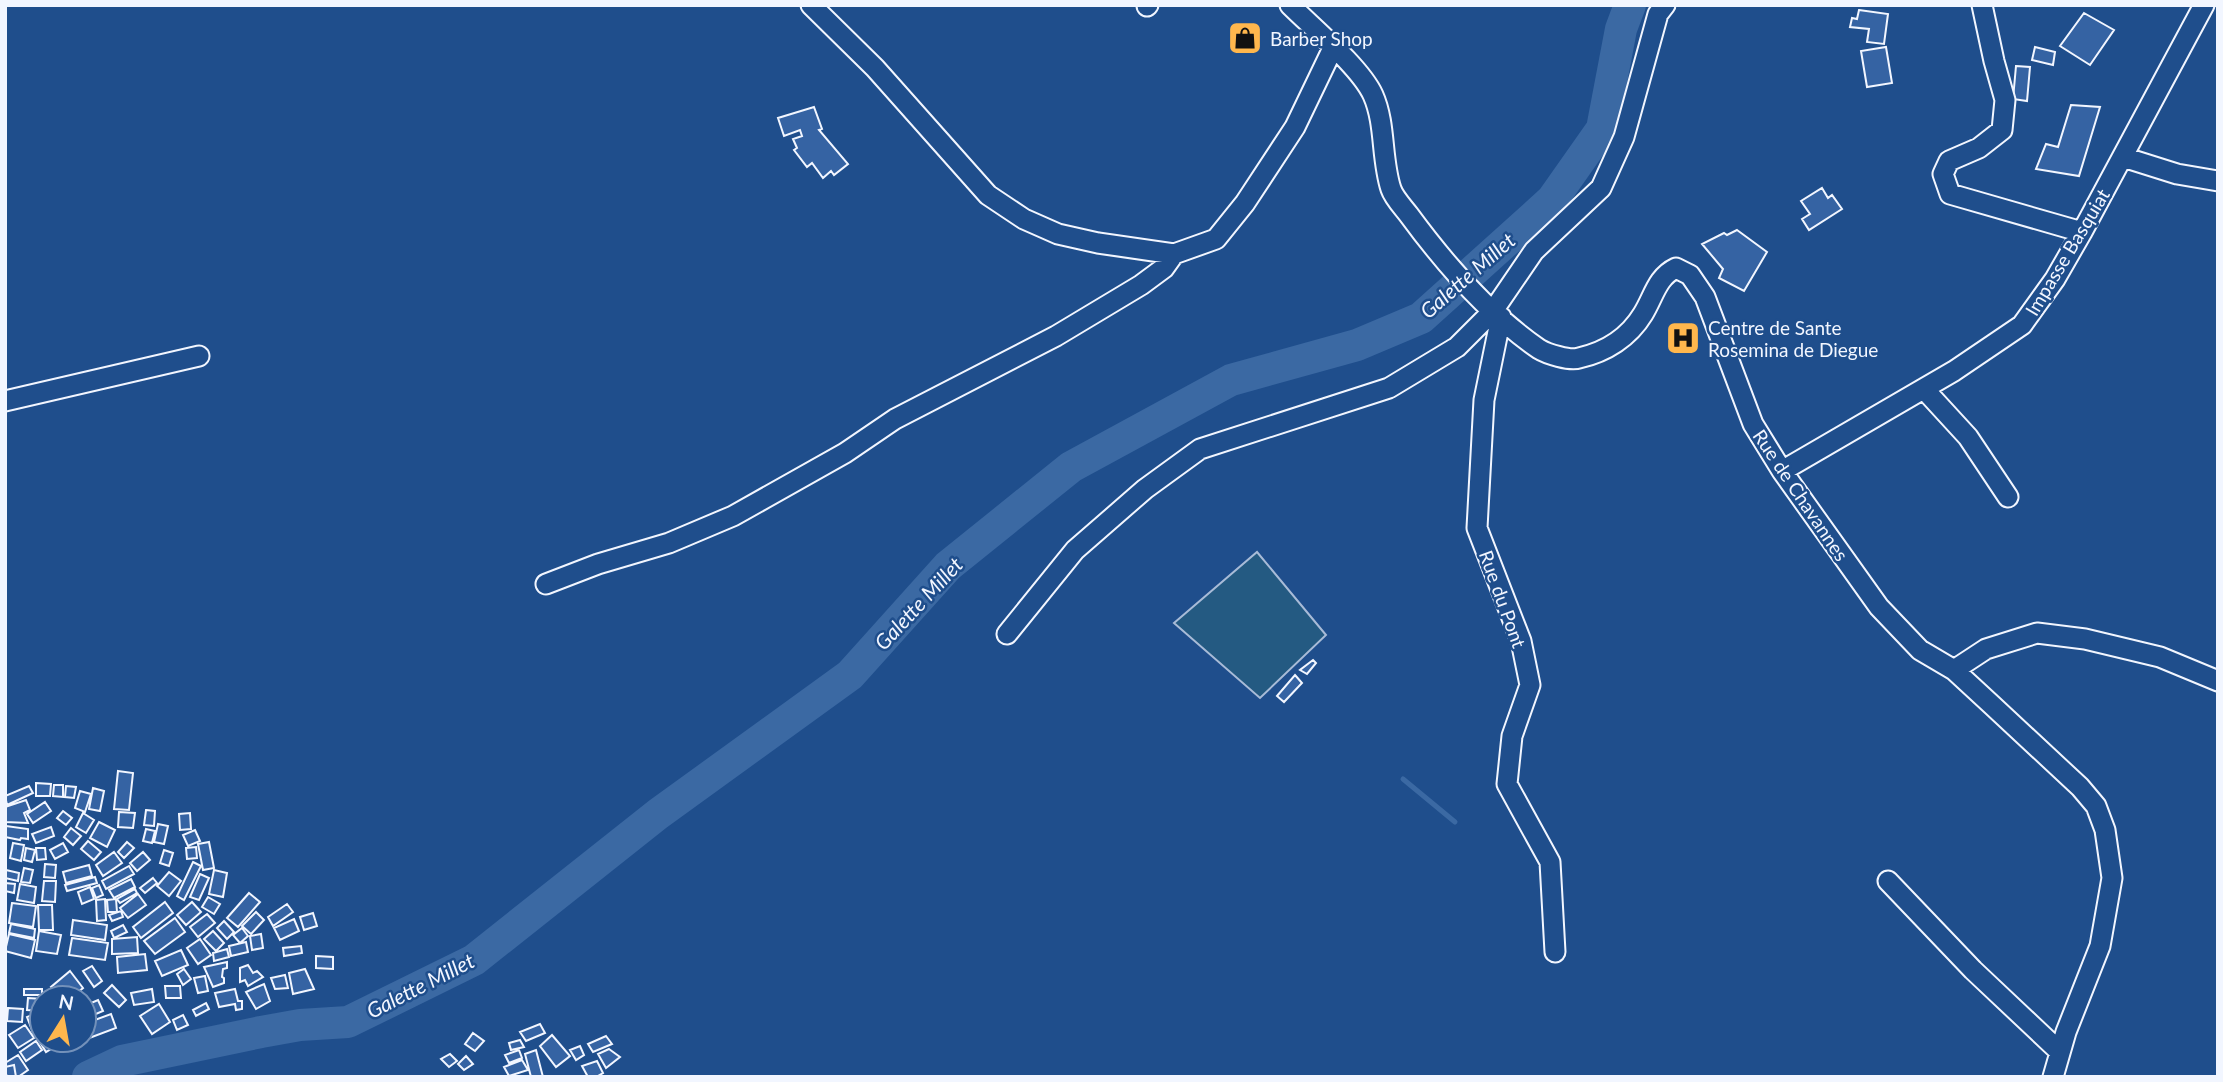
<svg xmlns="http://www.w3.org/2000/svg" width="2223" height="1082" font-family="Lato,sans-serif">
<style>
.green{fill:#245a82;stroke:#a8bbd7;stroke-width:2}
.lines{fill:none;stroke-linecap:round;stroke-linejoin:round}
.stream{stroke:#3b69a3;stroke-width:5}
.river{stroke:#3b69a3;stroke-width:32}
.building{fill:#3563a3;stroke:#f2f6ff;stroke-width:2}
.minor-casing{stroke:#f2f6ff;stroke-width:23}
.minor{stroke:#1f4e8c;stroke-width:19}
.labels{text-anchor:middle;dominant-baseline:central;stroke-width:5;stroke-linejoin:round;paint-order:stroke}
.poi-label{font-size:19px;fill:#f2f6ff;stroke:#1f4e8c;text-anchor:start}
.street-label{font-size:19px;fill:#f2f6ff;stroke:#1f4e8c}
.water-label{font-size:21px;font-style:italic;fill:#f2f6ff;stroke:#1f4e8c}
</style>
<rect width="100%" height="100%" fill="#1f4e8c"/>
<!-- green -->
<path class="green" d="M1257,552L1326,635L1260,698L1174,623Z"/>
<g class="lines">
<!-- stream -->
<path class="stream" d="M1403,779L1455,822"/>
<!-- river -->
<path class="river" d="M88,1077L122,1061L261,1032L300,1025L348,1022L474,960L658,814L850,675L948,566L1071,467L1231,380L1357,345L1421,318L1552,200L1602,129L1621,29L1630,5"/>
</g>
<!-- building -->
<path class="building" d="M1859,10L1888,14L1884,44L1867,42L1869,29L1850,27L1852,18L1857,19Z
M2084,13L2114,30L2090,65L2060,46Z
M1886,47L1892,83L1867,87L1861,51Z
M2035,47L2055,52L2053,65L2032,60Z
M2016,66L2030,67L2027,101L2013,99Z
M2071,105L2100,107L2079,176L2036,169L2046,144L2058,147Z
M814,107L822,129L819,130L848,164L834,175L831,171L823,178L812,163L807,167L794,150L797,148L793,139L802,136L800,130L784,136L778,118Z
M1822,188L1828,198L1832,195L1842,209L1809,230L1802,219L1810,214L1801,201Z
M1737,230L1767,252L1744,291L1719,278L1723,269L1702,244L1724,233L1727,235Z
M1313,660L1316,663L1307,674L1300,670Z
M1295,675L1302,683L1284,702L1277,696Z
M118,771L133,773L129,810L114,809Z
M36,783L51,784L50,796H36Z
M54,785H63V797L53,796Z
M29,786L33,793L7,805L5,796Z
M66,786L76,787L74,798L65,797Z
M93,788L104,791L100,811L89,809Z
M80,791L91,794L85,812L75,808Z
M26,800L30,810L24,813L28,823L5,822V807Z
M45,802L51,811L33,823L27,814Z
M146,810L155,811L154,826L144,825Z
M63,811L72,818L66,825L57,818Z
M119,812L135,813L133,828L118,827Z
M83,813L94,820L86,833L76,827Z
M190,813L191,829L180,830L179,814Z
M99,822L115,830L107,847L90,838Z
M158,824L168,826L164,844L154,842Z
M6,826L28,829V839L21,838L20,840L5,837Z
M51,827L54,836L36,843L32,834Z
M71,828L81,836L73,845L64,837Z
M146,829L155,831L152,843L143,841Z
M195,830L200,841L188,846L183,835Z
M88,841L101,852L94,860L81,849Z
M127,842L134,848L124,858L118,852Z
M209,842L214,868L203,870L198,844Z
M13,843L24,845L21,861L10,858Z
M63,843L68,852L55,859L50,850Z
M196,847L197,858L187,859L186,848Z
M26,848L35,850L32,862L24,860Z
M36,848H45L46,859L37,860Z
M164,850L173,853L169,866L160,863Z
M114,852L122,863L103,876L96,865Z
M143,852L150,860L137,871L130,863Z
M193,862L201,866L184,900L177,896Z
M45,864L56,865L55,878L44,877Z
M89,865L92,876L66,883L63,872Z
M129,866L134,874L106,889L102,881Z
M24,868L33,870L30,883L21,882Z
M6,870L19,873L18,881L5,878Z
M214,870L227,873L223,897L209,894Z
M169,872L181,881L169,896L157,886Z
M200,874L209,878L199,900L190,897Z
M95,877L97,883L67,891L65,885Z
M153,878L157,883L145,893L140,888Z
M131,879L135,887L114,898L109,890Z
M44,881H56L55,902L42,901Z
M5,883L15,884L14,893L5,891Z
M20,884L36,887L34,903L17,900Z
M99,885L103,895L96,898L92,888Z
M90,887L94,899L82,904L78,892Z
M135,889L137,893L120,903L117,899Z
M249,893L260,902L238,927L227,918Z
M138,894L146,905L128,918L120,908Z
M208,897L220,904L214,914L202,907Z
M105,899L106,920L97,921L96,900Z
M116,899L117,912H108L107,900Z
M165,902L173,913L141,938L133,927Z
M192,902L201,912L186,925L177,915Z
M12,903L36,906L33,927L9,923Z
M287,904L293,912L273,926L268,917Z
M38,905H52L53,930H39Z
M121,911L123,917L112,921L109,915Z
M256,912L264,920L251,934L242,926Z
M313,913L317,926L304,930L300,917Z
M207,914L215,923L198,937L190,927Z
M175,918L185,932L155,954L144,941Z
M294,919L299,931L280,940L274,928Z
M73,920L107,925L105,940L71,935Z
M224,921L234,932L227,939L217,928Z
M11,924L35,929L34,938L9,933Z
M123,925L127,932L114,938L111,931Z
M242,928L248,936L240,943L233,935Z
M39,931L61,935L57,954L36,951Z
M213,931L224,943L216,951L204,939Z
M9,934L35,940L31,958L5,951Z
M261,934L263,948L252,950L250,936Z
M137,937L138,953L112,954V939Z
M72,938L108,943L105,960L69,955Z
M200,939L211,955L198,964L187,948Z
M246,942L248,952L231,956L229,946Z
M301,946L302,953L284,956L283,948Z
M227,949L229,957L214,961L213,953Z
M181,950L188,965L162,976L155,961Z
M145,954L147,970L118,973L117,957Z
M316,956L333,957V969L316,968Z
M227,962V968L223,969L222,977L224,978V983L213,987L204,967Z
M248,965L253,973L257,971L263,977L248,986L245,980L240,982V968Z
M92,966L102,981L94,987L83,971Z
M184,969L191,979L183,985L177,974Z
M305,969L314,989L293,994L289,973Z
M70,971L83,988L71,998H60L51,987Z
M285,975L288,988L275,989L271,978Z
M205,976L208,991L198,993L194,978Z
M264,984L270,1001L256,1009L246,992Z
M112,985L126,1000L119,1007L104,993Z
M165,986H180L181,998H166Z
M24,989H42V995H24Z
M152,989L154,1002L134,1005L131,993Z
M235,989L238,1001H242V1009L236,1010L235,1004L219,1007L215,993Z
M28,998L42,999V1011L27,1010Z
M98,1000L103,1011L84,1019V1006Z
M206,1003L209,1009L196,1016L193,1010Z
M159,1004L170,1022L152,1034L140,1016Z
M8,1008L23,1009L22,1022L7,1021Z
M40,1012L42,1032L34,1035L27,1017Z
M111,1014L116,1028L84,1040V1024Z
M183,1015L188,1025L177,1030L173,1020Z
M540,1024L545,1033L526,1041L520,1032Z
M25,1025L34,1038L18,1048L9,1035Z
M473,1033L484,1041L475,1051L465,1044Z
M552,1035L570,1056L556,1067L540,1046Z
M606,1036L612,1044L593,1052L588,1044Z
M42,1037V1040H57L59,1044L46,1052L38,1039Z
M520,1040L524,1047L511,1050L509,1043Z
M36,1041L42,1050L26,1061L20,1052Z
M580,1046L584,1055L576,1060L570,1050Z
M609,1049L620,1057L606,1068L598,1054Z
M519,1050L522,1058L509,1063L505,1055Z
M536,1050L543,1077H531L525,1054Z
M450,1054L457,1061L449,1067L441,1059Z
M18,1055L28,1070L18,1077H8L5,1073V1063Z
M466,1056L473,1064L464,1070L458,1064Z
M522,1060L528,1070L509,1076L504,1067Z
M597,1061L603,1073L596,1077H588L582,1066Z
M14,1065L16,1077H5V1067Z"/>
<g class="lines">
<!-- minor casing -->
<g class="minor-casing">
<path id="minor" d="M811,5L875,68L988,195L1024,219L1058,234L1098,243L1174,254L1216,239L1245,203L1295,127L1333,48
M1290,5C1313,28 1360,67 1373,95C1386,124 1381,159 1391,189C1394,198 1403,207 1409,215C1445,264 1488,314 1539,349C1547,354 1570,361 1579,358C1606,352 1629,337 1643,314C1654,296 1657,277 1676,268L1690,275L1705,297L1753,424L1782,471L1879,607L1920,650L1954,670L1993,706L2080,787L2096,806L2105,830L2112,878L2100,946L2066,1032L2053,1077
M1982,5L1994,61L2005,100L2002,130L1979,148L1949,161L1943,174L1950,194L2082,232
M1147,6L1148,5
M2123,157L2177,174L2218,181
M1501,317L1484,400L1477,528L1521,641L1530,685L1512,736L1507,784L1550,862L1555,952
M1924,389L1968,437L2008,497
M5,401L199,356
M1782,471L1954,371L2022,325L2055,279L2082,232L2204,5
M546,584L598,564L669,543L733,516L845,453L895,419L1056,336L1141,285L1164,268L1174,254
M1007,634L1075,550L1145,489L1200,449L1389,388L1457,347L1493,311L1534,251L1601,188L1624,137L1658,14L1665,5
M1954,670L1986,649L2037,633L2085,639L2160,657L2218,681
M1888,881L1973,970L2060,1052"/>
</g>
<!-- minor -->
<use href="#minor" class="minor"/>
</g>
<!-- icons -->
<defs>
<g id="shop-square" transform="scale(1.75)"><rect x="-9" y="-9" width="18" height="18" rx="4" fill="#ffb74d" stroke="#1f4e8c"/><path d="M-5-2.5h2.3a2.7 3.5 0 0 1 5.4 0H5L5.5 6h-11ZM-1.5-2.5h3a1.5 2.3 0 0 0-3 0Z" fill="#111"/></g>
<g id="hospital-square" transform="scale(1.75)"><rect x="-9" y="-9" width="18" height="18" rx="4" fill="#ffb74d" stroke="#1f4e8c"/><path d="M-5-5h3v3.5h4V-5h3V5h-3V1.5h-4V5h-3Z" fill="#111"/></g>
</defs>
<g fill-rule="evenodd">
<use href="#shop-square" x="1245" y="38"/>
<use href="#hospital-square" x="1683" y="338"/>
</g>
<g class="labels">
<!-- poi labels -->
<g class="poi-label">
<text x="1270" y="38">Barber Shop</text>
<text x="1708" y="327">Centre de Sante<tspan x="1708" dy="22">Rosemina de Diegue</tspan></text>
</g>
<!-- street labels -->
<g class="street-label">
<text transform="translate(2067 252) rotate(-59)">Impasse Basquiat</text>
<text transform="translate(1801 495) rotate(56)">Rue de Chavannes</text>
<text transform="translate(1503 599) rotate(70)">Rue du Pont</text>
</g>
<!-- water labels -->
<g class="water-label">
<text transform="translate(1467 275) rotate(-41)">Galette Millet</text>
<text transform="translate(918 603) rotate(-47)">Galette Millet</text>
<text transform="translate(420 985) rotate(-27)">Galette Millet</text>
</g>
</g>
<!-- border -->
<rect width="2223" height="1082" fill="none" stroke="#f2f6ff" stroke-width="14"/>
<!-- north arrow -->
<g transform="translate(63 1019) rotate(11)"><circle r="33" fill="#1f4e8c" stroke="#7391ba" stroke-width="2"/>
<path d="M0-5L12 26L0 18L-12 26Z" fill="#ffb74d"/>
<text y="-10" font-size="19" font-weight="bold" text-anchor="middle" fill="#f2f6ff">N</text>
</g>
</svg>
